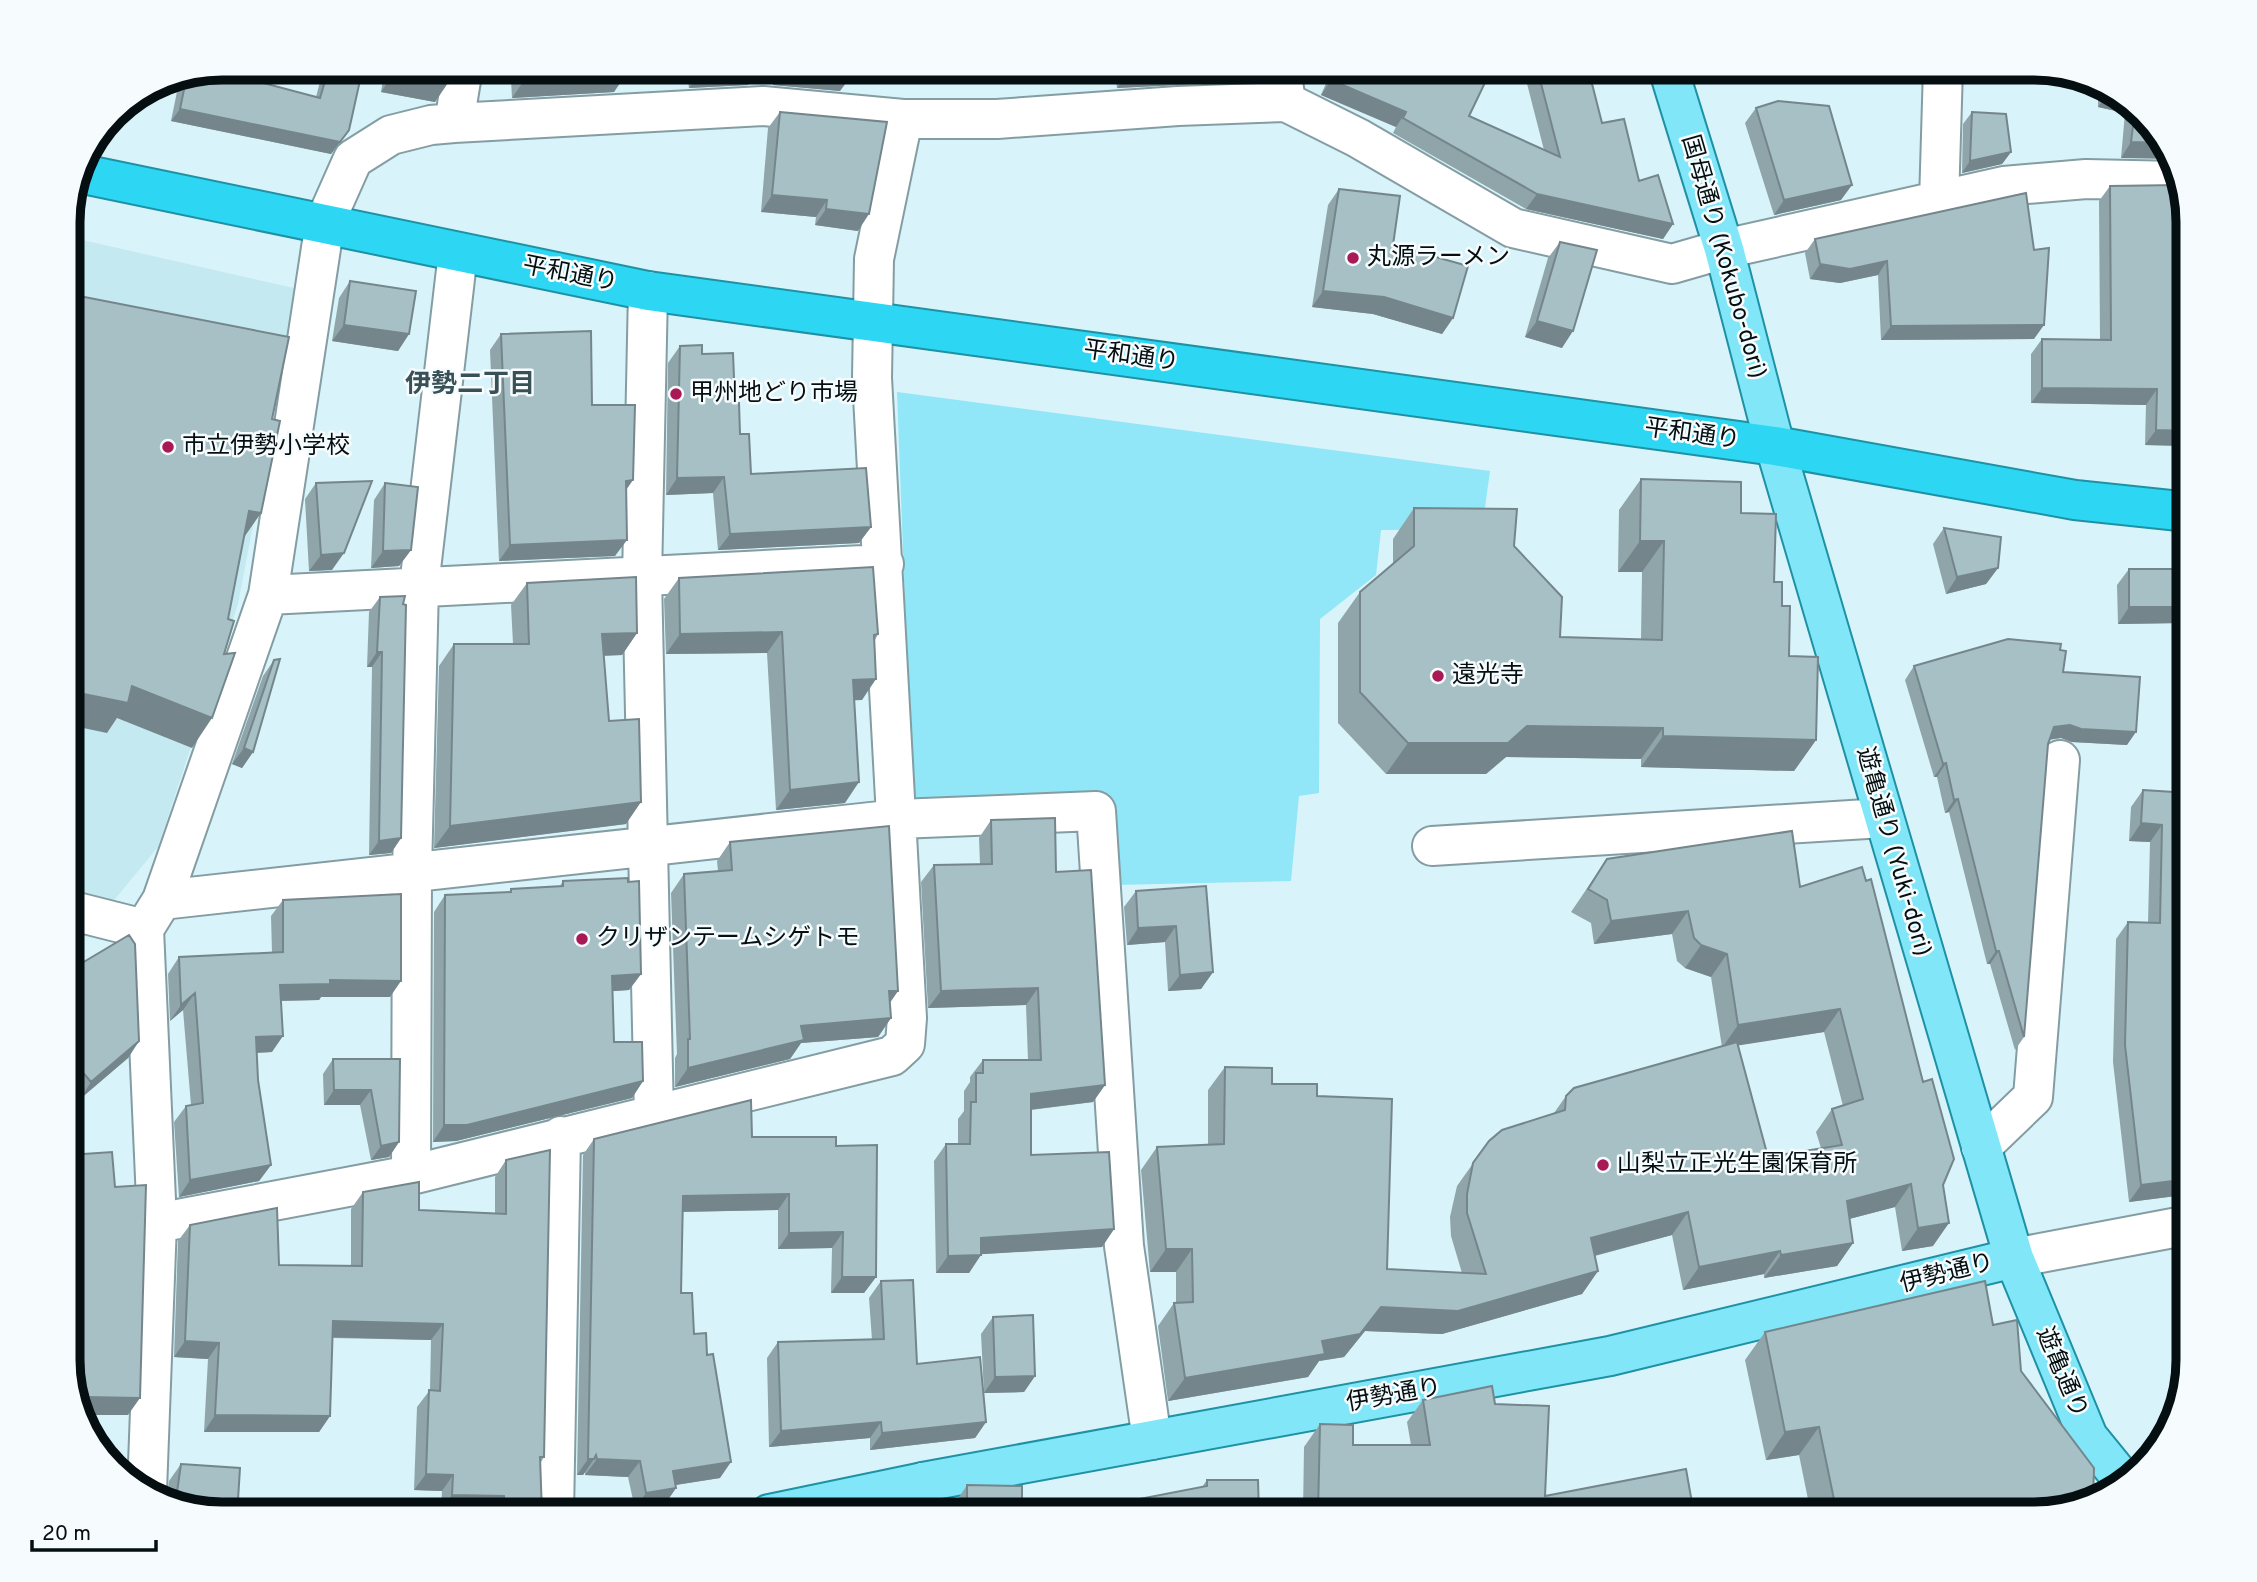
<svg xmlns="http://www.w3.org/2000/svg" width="2257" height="1582" font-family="Overpass,'Noto Sans JP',sans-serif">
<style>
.built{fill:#c4e9f0}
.green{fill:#91e6f7}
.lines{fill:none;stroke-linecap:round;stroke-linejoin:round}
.minor-casing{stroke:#849da3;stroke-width:42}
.major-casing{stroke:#1f91a4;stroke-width:42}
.highway-casing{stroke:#1f91a4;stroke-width:42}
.minor{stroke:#fff;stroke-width:38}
.major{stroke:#81e7f8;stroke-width:38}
.highway{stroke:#2dd7f3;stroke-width:38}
.wall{fill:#8fa5aa;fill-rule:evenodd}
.shaded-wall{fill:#74868b}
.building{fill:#a6c0c6;stroke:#74868b;stroke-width:2}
.poi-dot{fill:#a91956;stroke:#f6fcfd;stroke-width:2.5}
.labels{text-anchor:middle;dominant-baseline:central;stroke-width:5;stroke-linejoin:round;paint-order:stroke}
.street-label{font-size:24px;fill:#050e10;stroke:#f6fcfd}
.poi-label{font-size:24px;fill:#050e10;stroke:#f6fcfd;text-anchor:start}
.neighbourhood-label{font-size:26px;font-weight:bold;fill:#395156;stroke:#f6fcfd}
.rim{fill:none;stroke:#050e10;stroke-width:9}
</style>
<rect width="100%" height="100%" fill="#d8f3f9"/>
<!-- built -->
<path class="built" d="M69,237L298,289L238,604L158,847L110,905L69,892Z"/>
<!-- green -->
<path class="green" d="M897,392L1490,471L1482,529L1381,530L1376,575L1320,619L1319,793L1299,796L1291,881L1114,885L1104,799L913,814Z"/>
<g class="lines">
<!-- minor casing -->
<g class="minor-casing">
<path id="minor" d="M1281,68L1286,102L1358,138L1513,228L1672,264L1724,249L2004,186L2086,179L2178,181
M454,123L463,68
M1939,202L1943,68
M648,291L642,578L654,1116
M268,595L884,564
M1432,846L1883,818
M162,900L898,819L1096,811L1124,1246L1152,1440
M69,910L144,929
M1981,1147L2033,1097L2060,760
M411,1175L412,872L419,586L458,253
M157,1223L411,1175L892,1056L905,1044L907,1018L872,378L874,259L903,119
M2014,1258L2189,1225
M147,1491L157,1223L144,929L162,900L268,595L325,222L353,159L391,135L431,125L454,123L763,106L903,119H997L1178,106L1286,102
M554,1514L561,1136
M922,1514L923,1482"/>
</g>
<!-- major casing -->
<g class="major-casing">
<path id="major" d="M1668,68L1724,249L1775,446L2014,1258L2088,1437L2123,1480
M769,1514L923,1482L1610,1356L2014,1258"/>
</g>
<!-- highway casing -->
<g class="highway-casing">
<path id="highway" d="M78,173L648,291L1775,446L2075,500L2189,512"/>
</g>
<!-- minor -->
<use href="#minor" class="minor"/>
<!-- major -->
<use href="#major" class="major"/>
<!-- highway -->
<use href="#highway" class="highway"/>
</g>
<!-- wall -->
<path class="wall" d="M328,68H337L349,130L331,154L171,121L180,77L214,70L316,97L321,78Z
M385,68H451L435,102L381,92Z
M483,68H627L614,92L512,98L511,80L483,81Z
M686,68H759L748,85L689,88Z
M778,68H847L840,91L773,85L774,75Z
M1114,68H1266L1257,81L1117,88Z
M1301,68H1492L1469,116L1544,150L1523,68H1588L1602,123L1639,181L1673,224L1663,239L1526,209L1393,133L1396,127L1321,95L1330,74L1305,78Z
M1964,68H2034L2120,94L2168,146L2121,158L2125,113L2098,107V88L1965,72Z
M1756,108L1841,200L1774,215L1745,123Z
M780,112L858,231L815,225L816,217L761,212L768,128Z
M1972,112L2011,152L2002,164L1962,173L1963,124Z
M2110,186L2189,222V444L2187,446L2145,445L2146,405L2031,403V354L2042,339H2100L2099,201Z
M1339,189L1393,245L1453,318L1442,334L1373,314L1312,307L1328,205Z
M2026,193L2034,339L1881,340L1878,275L1840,283L1810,279L1805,253L1815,239Z
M1560,242L1562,348L1525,337L1548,258Z
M350,281L409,334L398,351L332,341L339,298Z
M501,334L592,405L626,490L615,556L499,561L490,350Z
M680,346L702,354L735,403L740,434L751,474L871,527L859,543L718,550L713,493L666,495L668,363Z
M1641,479L1741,513L1774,582L1782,606L1789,656L1816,740L1794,771L1641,767V759L1506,757L1486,774H1386L1338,723V623L1360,592L1393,564V539L1414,508L1560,637L1641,639L1642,572H1618L1619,510Z
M316,483L332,570L309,571L305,499Z
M385,483L411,550L399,566L371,568L374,500Z
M1944,528L1998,568L1986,584L1946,594L1933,544Z
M2129,569L2182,623L2118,624L2117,585Z
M679,578L878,634L875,640L862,700H854L845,803L776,810L767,653L666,654L664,599Z
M527,583L637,633L622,655L604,656L609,721L626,824L434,848L439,666L454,644H513L511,605Z
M380,597L403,604L401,838L391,853L369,855L372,667H367L369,612Z
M2060,650L2063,672L2127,745L2072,742L2061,738L2049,740L2048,744L2024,1037L2015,1050L1990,964H1987L1949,812L1945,813L1937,777H1934L1905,680L1914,666Z
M274,660L253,752L242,768L232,764L263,676Z
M2143,790L2189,793L2176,1196L2129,1202L2113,1062L2116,939L2128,922L2148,923L2150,842L2129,841L2131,807Z
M991,820L1056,872L1105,1085L1093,1102L1031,1110V1155L1114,1229L1102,1247L981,1254L969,1273H936L934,1161L946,1144H958V1119L964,1111V1091L970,1082V1077L983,1060H1028L1026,1005L928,1008L921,882L934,865L980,864L979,838Z
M730,842L898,991L890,1002L891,1018L878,1037L801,1043L790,1059L675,1087V1058L677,1054L671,893L684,874L718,871L717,861Z
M1607,859L1800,887L1943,1185L1933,1246L1902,1251L1895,1207L1849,1219L1853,1243L1837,1266L1764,1278V1274L1683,1290L1672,1235L1595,1256L1598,1271L1582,1294L1442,1334L1365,1331L1344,1357L1319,1361L1308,1377L1168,1401L1158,1326L1174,1303L1176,1302V1272H1150L1141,1170L1157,1147L1208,1145V1090L1225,1067L1272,1084L1317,1096L1387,1269L1462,1273L1451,1236L1450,1217L1457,1186L1489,1141L1554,1113L1566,1096L1722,1047L1711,977L1685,968L1677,961L1672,934L1594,944L1591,923L1571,912ZM1824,1032L1843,1106L1832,1109L1816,1132L1821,1148L1768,1157L1737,1045Z
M563,881L641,974L629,990L613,991L614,1042L643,1081L632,1098L456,1141L433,1142L434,912L445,895L508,893L511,889L560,886Z
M1206,886L1213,972L1201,989L1168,991L1165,942L1127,945L1124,907L1136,891Z
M283,900L390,997H321L319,1000L281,1001L272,1052L257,1053L258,1080L271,1165L259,1181L179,1197L174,1122L186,1106L191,1105L183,1010L170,1021L168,974L179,957L272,953L271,916Z
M69,975L139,1041L128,1058L80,1099L69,1086Z
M333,1059H400L399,1142L389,1157L371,1160L360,1105H324L323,1074Z
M752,1137L836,1146L876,1277L864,1293H831L832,1248L778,1249V1210L683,1212L681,1293L694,1334L707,1355L720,1478L676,1485V1488L665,1504L635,1509L628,1477L585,1475V1472L583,1475H577L583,1155L594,1139Z
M506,1160L544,1457L541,1462V1514H493V1513L441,1511L442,1491L414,1490L417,1407L430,1390L431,1340L332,1338L330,1416L319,1432H204L208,1359L174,1357L178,1241L190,1225L279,1265L351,1266V1209L363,1192L419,1210L495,1213V1177Z
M881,1281L917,1364L986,1422L975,1438L870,1450V1438L769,1447L767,1358L778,1342L872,1340L869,1298Z
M993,1317L1035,1376L1024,1392L984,1393L981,1334Z
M1993,1325L2021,1371L2035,1514H1811L1799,1455L1766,1460L1745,1360L1765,1332Z
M1423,1400L1495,1404L1545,1496L1694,1514H1303L1304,1447L1320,1424L1353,1445H1411L1407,1422Z
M181,1464L238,1500L223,1514L167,1497L169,1481Z
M1207,1480L1259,1514H1102L1108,1505L1202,1487Z
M967,1485L1022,1514H956V1502Z
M855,1504L887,1514H848Z"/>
<!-- shaded-wall -->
<path class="shaded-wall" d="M492,68H519L511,80L483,81Z
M1015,68H1054L1045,80L1010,75Z
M1214,68H1266L1257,81L1117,88L1128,73Z
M1311,68H1333L1330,74L1305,78Z
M1967,68H2034L2099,88L1965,72Z
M759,69L748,85L689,88L700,72Z
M394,73L448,83L435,102L381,92Z
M627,73L614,92L512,98L525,79Z
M778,77L846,83L840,91L773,85Z
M1331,80L1406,112L1396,127L1321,95Z
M2109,92L2120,94L2131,106L2125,113L2098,107Z
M180,109L340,142L331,154L171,121Z
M2131,142L2166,143L2168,146L2172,159L2121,158Z
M2011,152L2002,164L1962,173L1970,161Z
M1852,185L1841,200L1774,215L1784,200Z
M1537,194L1673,224L1663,239L1526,209Z
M772,195L827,200L816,217L761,212Z
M826,209L869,214L858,231L815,225Z
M1887,261L1878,275L1840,283L1810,279L1820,264Z
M1323,291L1384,297L1453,318L1442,334L1373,314L1312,307Z
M1537,321L1573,331L1562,348L1525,337Z
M344,325L409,334L398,351L332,341Z
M2044,325L2034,339L1881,340L1891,326Z
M2042,388L2157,389L2146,405L2031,403Z
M2156,430L2189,431V444L2187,446L2145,445Z
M724,477L713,493L666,495L677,478Z
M633,480L622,496L626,481Z
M249,511L261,513L240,543Z
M871,527L859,543L718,550L730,534Z
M627,540L615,556L499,561L510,545Z
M1640,541H1664L1642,572H1618Z
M411,550L399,566L371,568L383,551Z
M344,553L332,570L309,571L321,555Z
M1998,568L1986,584L1946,594L1957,577Z
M2129,607H2189V614L2182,623L2118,624Z
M782,632L767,653L666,654L680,634Z
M637,633L622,655L586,656L602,634Z
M377,652H382L372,667H367Z
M876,679L862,700L839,701L853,680Z
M132,686L212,718L192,748L117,718L107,733L69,725V691Z
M2070,725L2136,732L2127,745L2072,742L2061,738L2045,740L2054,727Z
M1527,726L1663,728L1641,759L1506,757L1486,774H1386L1408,743Z
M1663,736L1816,740L1794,771L1641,767Z
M244,748L253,752L242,768L232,764Z
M1946,763L1937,777H1934L1943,764Z
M859,782L845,803L776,810L790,790Z
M1958,799L1949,812L1945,813L1954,800Z
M641,802L626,824L434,848L450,826Z
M2141,823L2162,825L2150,842L2129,841Z
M401,838L391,853L369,855L379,841Z
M1688,911L1672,934L1594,944L1611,921Z
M1176,926L1165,942L1127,945L1138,928Z
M1701,945L1727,954L1711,977L1685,968Z
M1996,951H1999L1990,964H1987Z
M1213,972L1201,989L1168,991L1180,975Z
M641,974L629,990L601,992L612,976Z
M330,980L401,981L390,997H321L319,1000L269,1001L280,985Z
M1038,988L1026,1005L928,1008L941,991Z
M889,991H898L885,1010Z
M195,993L183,1010L170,1021L181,1005Z
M1840,1009L1824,1032L1722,1048L1738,1025Z
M891,1018L878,1037L801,1043L790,1059L675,1087L688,1068L801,1026Z
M283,1036L272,1052L244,1053L256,1037Z
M139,1041L128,1058L80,1099L91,1082Z
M643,1081L632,1098L456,1141L433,1142L444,1125Z
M1105,1085L1093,1102L1019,1111L1031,1094Z
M334,1090H371L360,1105H324Z
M399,1142L389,1157L371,1160L381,1146Z
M271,1165L259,1181L179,1197L190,1180Z
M2189,1179V1194L2176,1196L2129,1202L2141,1185Z
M1911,1184L1895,1207L1830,1224L1847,1201Z
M789,1194L778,1210L672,1212L683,1196Z
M1688,1212L1672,1235L1574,1261L1591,1238Z
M1949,1223L1933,1246L1902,1251L1918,1228Z
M1114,1229L1102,1247L969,1255L981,1238Z
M843,1232L832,1248L778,1249L789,1233Z
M1853,1243L1837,1266L1764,1278L1781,1255Z
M1166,1249H1192L1176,1272H1150Z
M1780,1251L1764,1274L1683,1290L1699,1267Z
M981,1255L969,1273H936L948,1256Z
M1598,1271L1582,1294L1442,1334L1365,1331L1344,1357L1319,1361L1308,1377L1168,1401L1185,1378L1322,1341L1381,1307Z
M842,1277H876L864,1293H831Z
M333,1321L443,1324L431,1340L321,1337Z
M185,1341L219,1343L208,1359L174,1357Z
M1035,1376L1024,1392L984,1393L995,1377Z
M87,1397L140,1398L128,1415H82Z
M215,1415L330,1416L319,1432H204Z
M881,1422L870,1438L769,1447L781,1431Z
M986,1422L975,1438L870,1450L882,1433Z
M1819,1427L1799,1455L1766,1460L1785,1432Z
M588,1459H594L583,1475H577Z
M597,1459L640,1461L628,1477L585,1475Z
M731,1462L720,1478L662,1487L673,1471Z
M426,1474L453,1475L442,1491L414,1490Z
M676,1488L665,1504L635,1509L646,1493Z
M452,1495L504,1496L493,1513L441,1511Z"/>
<!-- building -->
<path class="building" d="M329,68H337L361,76L349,130L340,142L180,109L187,75L214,70L320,98Z
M395,68H451L448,83L394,73Z
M524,68H627V73L525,79Z
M700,68H759V69L700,72Z
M779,68H847L846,83L778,77Z
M1128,68H1214L1128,73Z
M1336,68H1492L1469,116L1560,157L1537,68H1588L1602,123L1624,119L1639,181L1658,175L1673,224L1537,194L1403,118L1406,112L1331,80Z
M1778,101L1829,106L1852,185L1784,200L1756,108Z
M2135,110L2166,143L2131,142Z
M780,112L887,122L869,214L826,209L827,200L772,195Z
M1972,112L2006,114L2011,152L1970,161Z
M2179,185L2189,222V431L2156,430L2157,389L2042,388V339L2111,340L2110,186Z
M1339,189L1400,196L1393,245L1468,266L1453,318L1384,297L1323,291Z
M2026,193L2034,250L2049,248L2044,325L1891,326L1887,261L1850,269L1820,264L1815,239Z
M1560,242L1597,250L1573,331L1537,321Z
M350,281L416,291L409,334L344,325Z
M69,294L289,337L272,419L280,421L261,513L249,511L228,619L234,621L224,654L235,653L212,718L132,686L128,703L69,691Z
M591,331L592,405H635L633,480L626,481L627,540L510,545L501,334Z
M702,345V354L733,353L735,403H739L740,434H749L751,474L866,468L871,527L730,534L724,477L677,478L680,346Z
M1641,479L1741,482V513L1776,514L1774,582H1782V606H1790L1789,656L1818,657L1816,740L1663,736V728L1527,726L1508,743H1408L1360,692V592L1414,546V508L1517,509L1514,546L1562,597L1560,637L1662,640L1664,541H1640Z
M372,481L344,553L321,555L316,483Z
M385,483L418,487L411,550L383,551Z
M1944,528L2001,537L1998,568L1957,577Z
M873,567L878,634L874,635L876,679L853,680L859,782L790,790L782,632L680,634L679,578Z
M2129,569H2189V607H2129Z
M636,577L637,633L602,634L609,721L639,719L641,802L450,826L454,644H529L527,583Z
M405,596L403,604L406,605L401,838L379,841L382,652H377L380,597Z
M2008,639L2061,644L2060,650L2066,651L2063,672L2140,677L2136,732L2081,729L2070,725L2054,727L2048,744L2024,1037L1999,951H1996L1958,799L1954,800L1946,763L1943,764L1914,666Z
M280,659L253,752L244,748L274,660Z
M2143,790L2189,793V1179L2141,1185L2125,1045L2128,922L2160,923L2162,825L2141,823Z
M1055,818L1056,872L1091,870L1105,1085L1031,1094V1155L1109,1152L1114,1229L981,1238V1255L948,1256L946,1144H970L971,1102H976V1073H983V1060H1041L1038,988L941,991L934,865L992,864L991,820Z
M889,826L898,991H889L891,1018L801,1026L804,1040L688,1068V1039H690L684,874L732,870L730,842Z
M1792,831L1800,887L1862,867L1866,881L1871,879L1923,1082L1932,1079L1954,1159L1943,1185L1949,1223L1918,1228L1911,1184L1847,1201L1853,1243L1781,1255L1780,1251L1699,1267L1688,1212L1591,1238L1598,1271L1458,1311L1381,1307L1360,1334L1322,1341L1325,1354L1185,1378L1174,1303L1193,1302L1192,1249H1166L1157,1147L1224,1144L1225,1067L1272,1068V1084H1317V1096L1392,1099L1387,1269L1486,1274L1467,1213V1194L1473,1163L1489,1141L1502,1130L1565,1110L1566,1096L1574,1088L1737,1042L1768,1157L1842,1145L1832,1109L1863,1099L1840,1009L1738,1025L1727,954L1701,945L1694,938L1688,911L1611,921L1607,900L1588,889L1607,859Z
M628,878V882L639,881L641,974L612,976L614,1042H642L643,1081L467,1125H444L445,895L511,892V889L563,886V881Z
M1206,886L1213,972L1180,975L1176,926L1138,928L1136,891Z
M401,894V981L330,980V984L280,985L283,1036L256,1037L258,1080L271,1165L190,1180L186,1106L203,1103L195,993L181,1005L179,957L283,952V900Z
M129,935L135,944L139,1041L91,1082L69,1056V975L82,963Z
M333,1059H400L399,1142L381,1146L371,1090H334Z
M751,1100L752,1137H836V1146L877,1145L876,1277H842L843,1232L789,1233V1194L683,1196L681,1293H692L694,1334L706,1333L707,1355L713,1354L731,1462L673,1471L676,1488L646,1493L640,1461L597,1459L596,1455L594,1459H588L594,1139Z
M550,1150L544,1457H540L542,1513L505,1514L504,1496L452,1495L453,1475L426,1474L429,1390L440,1391L443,1324L333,1321L330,1416L215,1415L219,1343L185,1341L190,1225L277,1208L279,1265L362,1266L363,1192L419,1182V1210L506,1214V1160Z
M112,1152L115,1187L146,1185L140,1398L87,1397L85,1423L69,1369V1155Z
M913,1280L917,1364L980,1357L986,1422L882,1433L881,1422L781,1431L778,1342L884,1339L881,1281Z
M1985,1281L1993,1325L2017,1320L2021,1371L2094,1468L2093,1500L2035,1514H1837L1819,1427L1785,1432L1765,1332Z
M1033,1315L1035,1376L995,1377L993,1317Z
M1492,1386L1495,1404L1549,1406L1545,1496L1686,1469L1694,1514H1318L1320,1424L1353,1425V1445H1430L1423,1400Z
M181,1464L240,1468L238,1500L240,1514H223L176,1499Z
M1207,1480H1258L1259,1514H1108V1505L1207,1486Z
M967,1485L1022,1486V1514H967Z
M886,1501L887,1514H856L855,1504Z"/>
<!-- markers -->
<g class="poi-dot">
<circle cx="1353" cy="258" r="7"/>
<circle cx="676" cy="394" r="7"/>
<circle cx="168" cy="447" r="7"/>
<circle cx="1438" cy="676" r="7"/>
<circle cx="582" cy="939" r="7"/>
<circle cx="1603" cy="1165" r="7"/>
</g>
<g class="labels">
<!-- street labels -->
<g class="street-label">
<text transform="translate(1723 257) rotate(74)">国母通り (Kokubo-dori)</text>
<text transform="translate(570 275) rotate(11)">平和通り</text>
<text transform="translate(1131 357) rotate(8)">平和通り</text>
<text transform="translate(1692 435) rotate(8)">平和通り</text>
<text transform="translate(1893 852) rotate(74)">遊亀通り (Yuki-dori)</text>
<text transform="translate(1947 1274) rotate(-14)">伊勢通り</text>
<text transform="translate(2061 1373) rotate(67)">遊亀通り</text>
<text transform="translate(1394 1396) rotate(-10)">伊勢通り</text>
</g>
<!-- poi labels -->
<g class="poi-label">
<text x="1367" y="258">丸源ラーメン</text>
<text x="690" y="394">甲州地どり市場</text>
<text x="182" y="447">市立伊勢小学校</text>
<text x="1452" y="676">遠光寺</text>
<text x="596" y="939">クリザンテームシゲトモ</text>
<text x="1617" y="1165">山梨立正光生園保育所</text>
</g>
<!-- neighbourhood labels -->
<g class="neighbourhood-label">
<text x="470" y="385">伊勢二丁目</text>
</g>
</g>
<!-- crop -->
<path d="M0 0H2257V1582H0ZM222 80H2034A142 142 0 0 1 2176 222V1360A142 142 0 0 1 2034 1502H222A142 142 0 0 1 80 1360V222A142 142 0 0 1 222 80Z" fill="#f6fcfd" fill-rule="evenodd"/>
<path class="rim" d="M222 80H2034A142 142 0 0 1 2176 222V1360A142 142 0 0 1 2034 1502H222A142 142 0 0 1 80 1360V222A142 142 0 0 1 222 80Z"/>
<!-- scale -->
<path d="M32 1540v10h124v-10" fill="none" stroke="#050e10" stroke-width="3.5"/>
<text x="42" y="1540" font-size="21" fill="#050e10" stroke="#f6fcfd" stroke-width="5" paint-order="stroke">20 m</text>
</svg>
